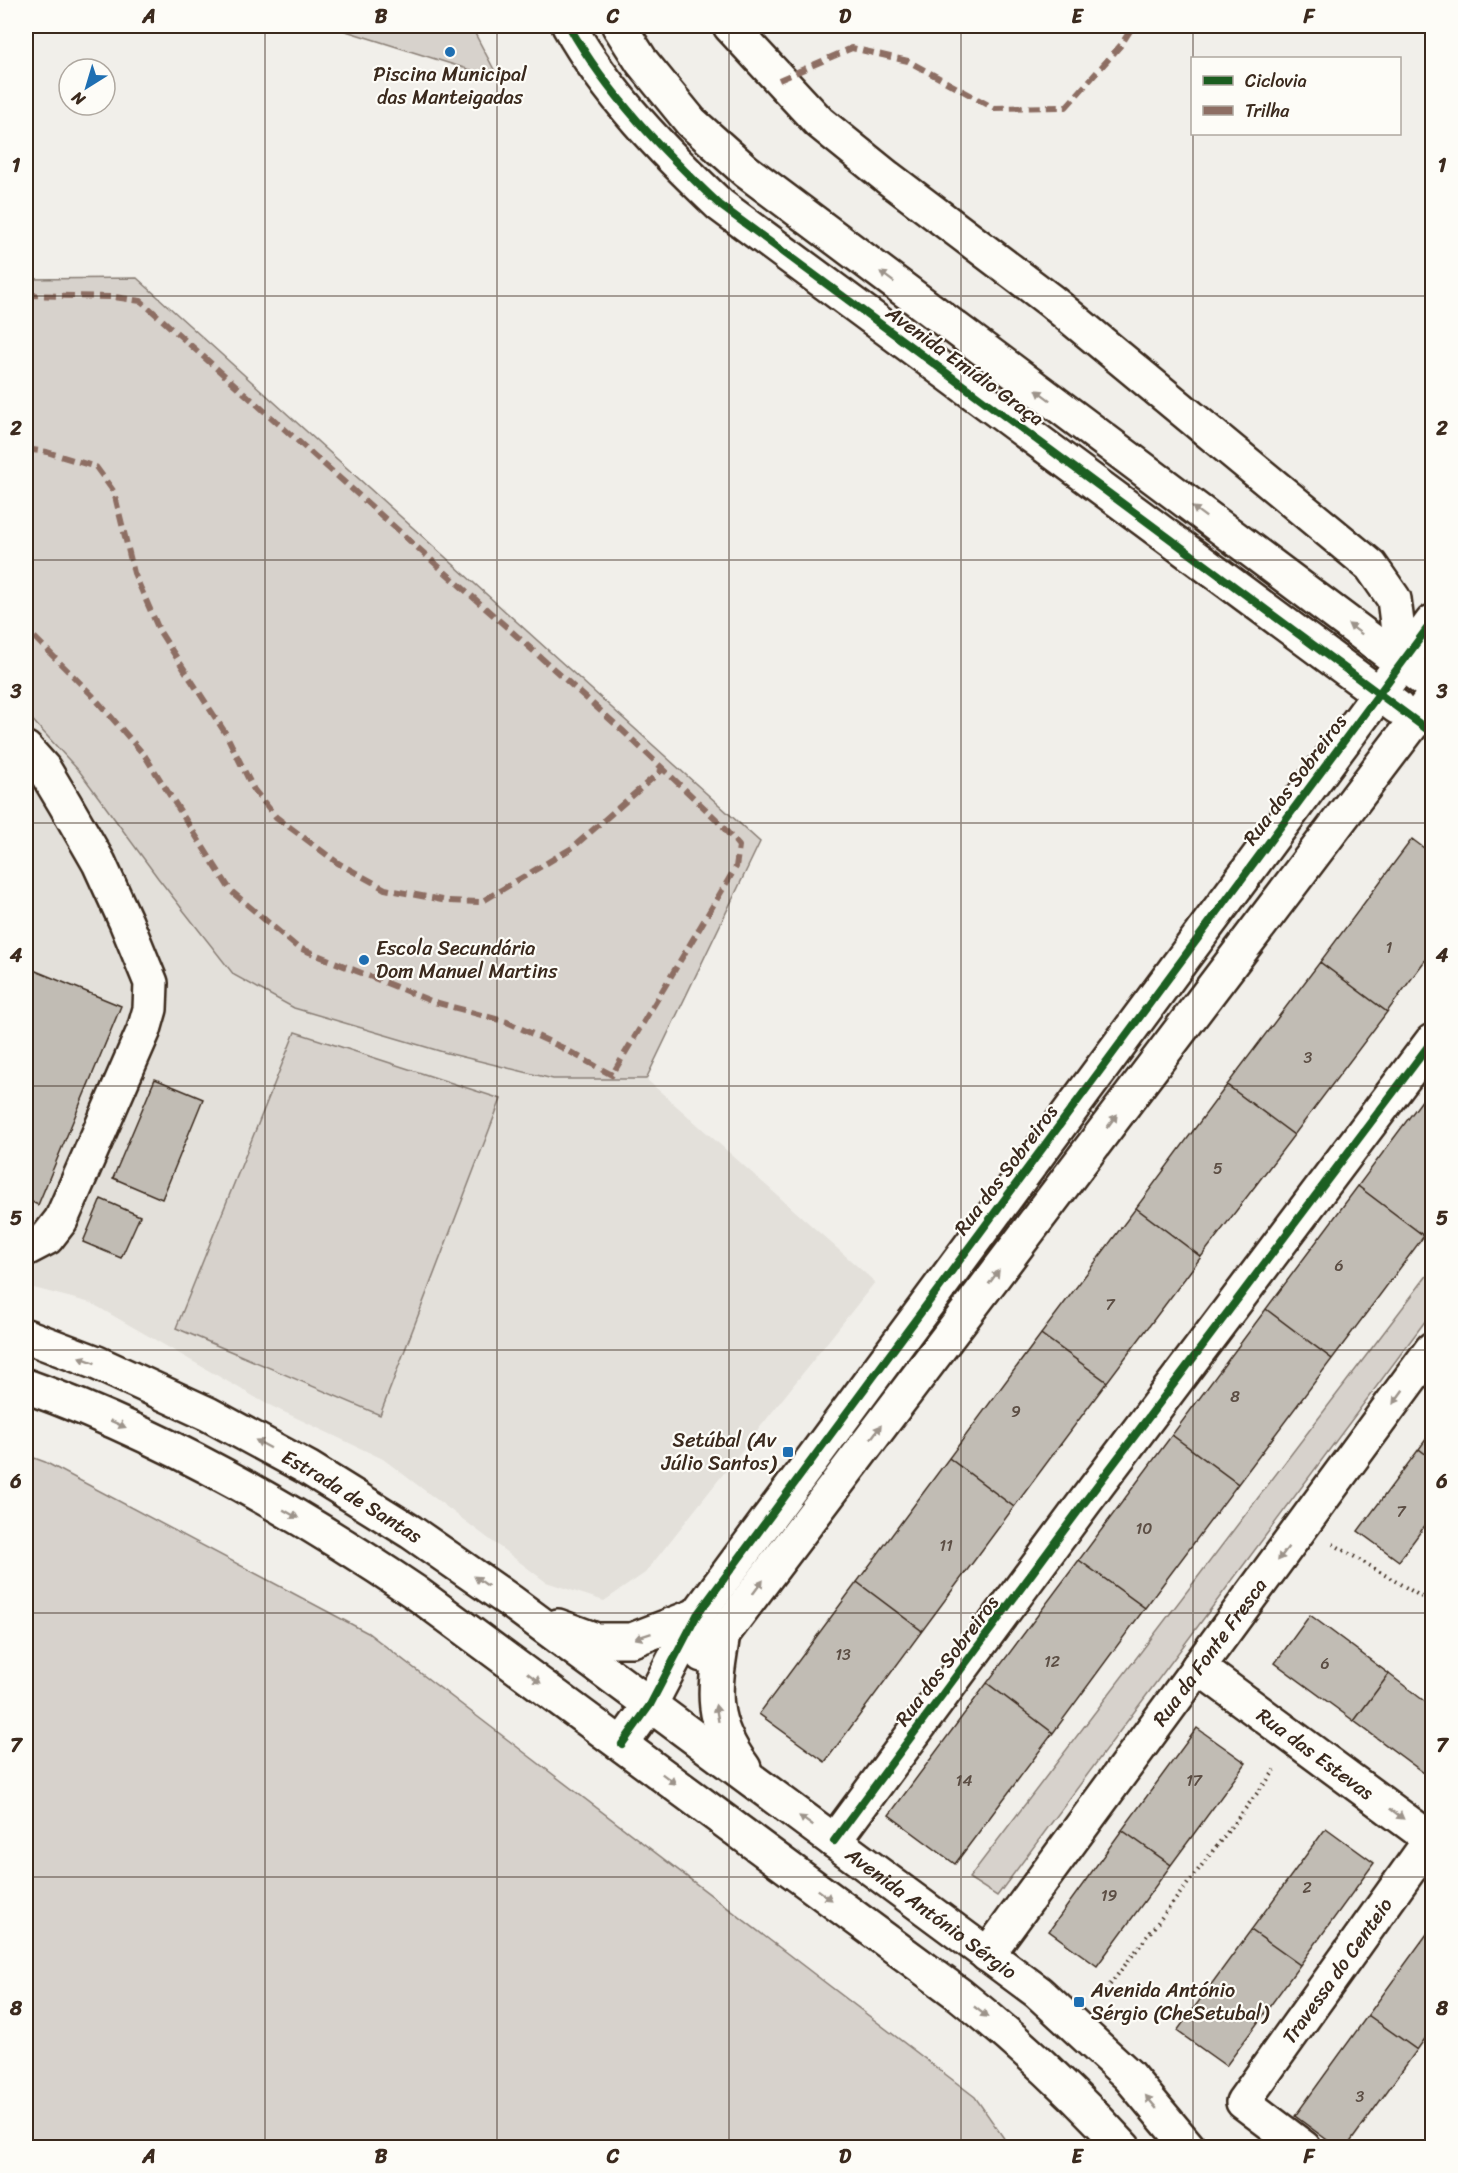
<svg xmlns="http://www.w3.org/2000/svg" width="1458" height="2173" font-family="Sriracha,sans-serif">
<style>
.built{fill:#e3e0da}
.green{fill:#d7d2cc;stroke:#897e75;stroke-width:1.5}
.building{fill:#c1bcb4;stroke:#3b2a1e;stroke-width:1.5}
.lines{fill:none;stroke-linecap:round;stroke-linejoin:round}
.minor-casing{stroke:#3b2a1e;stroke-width:38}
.major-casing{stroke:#3b2a1e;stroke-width:38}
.path{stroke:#3b2a1e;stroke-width:4;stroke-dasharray:1.5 4.5;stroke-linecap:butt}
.minor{stroke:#fdfcf7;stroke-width:33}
.major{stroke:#fdfcf7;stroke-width:33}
.quiet{stroke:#8d6e63;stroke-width:6;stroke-dasharray:12 6;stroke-linecap:butt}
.cycleway-casing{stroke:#fdfcf7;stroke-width:11}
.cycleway{stroke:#1b5e20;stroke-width:8}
.oneway{fill:#9c938a}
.grid{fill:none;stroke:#3b2a1e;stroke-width:1.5;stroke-opacity:0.55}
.poi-dot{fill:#1f6fb2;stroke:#fdfcf7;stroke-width:2}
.labels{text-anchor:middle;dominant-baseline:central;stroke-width:4.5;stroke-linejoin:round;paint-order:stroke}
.number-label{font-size:16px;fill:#5c4e44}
.poi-label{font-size:20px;fill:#3b2a1e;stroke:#fdfcf7;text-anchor:start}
.street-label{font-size:20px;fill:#3b2a1e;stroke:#fdfcf7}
.neatline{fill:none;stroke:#3b2a1e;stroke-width:2}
.grid-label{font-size:20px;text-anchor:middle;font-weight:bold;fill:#3b2a1e}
</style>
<rect width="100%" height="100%" fill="#f1efea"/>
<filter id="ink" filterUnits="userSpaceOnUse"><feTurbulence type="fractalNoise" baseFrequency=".0167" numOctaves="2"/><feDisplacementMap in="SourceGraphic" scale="12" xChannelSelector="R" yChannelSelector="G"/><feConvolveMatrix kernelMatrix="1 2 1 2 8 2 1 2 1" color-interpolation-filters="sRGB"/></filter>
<g filter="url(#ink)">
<!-- built -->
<path class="built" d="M137,278L760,842L646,1079L875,1282L645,1573L604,1601L546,1582L383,1459L265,1403L91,1303L26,1286V279Z"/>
<!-- green -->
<path class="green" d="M330,26H471L499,79Z
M137,278L760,842L646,1079H553L443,1052L294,1008L234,975L158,878L80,772L26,713V279Z
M295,1032L501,1099L380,1415L176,1328Z
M1432,1269V1312L997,1896L969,1878Z
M26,1455L45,1462L368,1633L975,2097L1010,2147H26Z"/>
<!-- building -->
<path class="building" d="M1412,839L1432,854V951L1387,1012L1320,962Z
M1320,962L1387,1012L1294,1135L1227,1085Z
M26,967L121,1006L38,1205L26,1199Z
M155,1079L203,1099L162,1199L113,1178Z
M1227,1085L1294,1135L1201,1257L1136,1208Z
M1432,1087V1225L1424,1236L1358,1186Z
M1358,1186L1424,1236L1332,1359L1266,1309Z
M101,1199L140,1216L121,1258L83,1242Z
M1136,1208L1201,1257L1107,1382L1041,1334Z
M1266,1309L1332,1359L1238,1484L1172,1435Z
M1041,1334L1107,1382L1014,1507L949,1458Z
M1432,1431V1459L1419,1449Z
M1172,1435L1238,1484L1145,1608L1079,1560Z
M1419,1449L1432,1459V1516L1399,1561L1358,1531Z
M949,1458L1014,1507L922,1631L857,1582Z
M1079,1560L1145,1608L1053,1733L987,1683Z
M857,1582L922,1631L825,1762L759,1714Z
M1310,1615L1389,1674L1354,1721L1275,1663Z
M1389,1674L1432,1707V1779L1354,1721Z
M987,1683L1053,1733L955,1864L889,1815Z
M1197,1728L1246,1763L1171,1865L1122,1830Z
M1326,1828L1374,1863L1300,1965L1251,1930Z
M1122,1830L1171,1865L1097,1966L1049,1931Z
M1432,1927V2029L1417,2050L1368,2015Z
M1251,1930L1300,1965L1226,2066L1177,2031Z
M1368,2015L1417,2050L1346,2148H1338L1295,2116Z"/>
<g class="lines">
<!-- minor casing -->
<g class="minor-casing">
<g id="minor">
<path d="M569,26C608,95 663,151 720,205L1397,707"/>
<path d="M619,26L642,62L691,122L746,171L1432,686"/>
<path d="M730,26L819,122L887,177L1051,301L1371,566L1394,599L1402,663"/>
<path d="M26,749L44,769L65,804L99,863L126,922L151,983L150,1009L144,1030L61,1220L47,1238L26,1249"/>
<path d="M702,1655L723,1634L1432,698"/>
<path id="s1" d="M1198,1667L1432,1840"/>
<path d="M622,1744L650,1705L697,1615L1432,622"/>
<path d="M834,1841L1084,1503L1432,1041"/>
<path id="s2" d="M987,1955L1432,1349"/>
<path id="s3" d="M1304,2148L1243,2102L1431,1839"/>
</g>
</g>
<!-- major casing -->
<g class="major-casing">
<g id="major">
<path id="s4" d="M26,1336L97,1363L208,1414L308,1468L411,1532L510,1601L1038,1992L1128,2075L1189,2148"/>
<path d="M26,1386C163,1435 294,1510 415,1592L960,1995C1019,2042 1073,2092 1124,2148"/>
<path d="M558,1626L596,1640H632L697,1615"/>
<path d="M723,1634C714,1691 708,1719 744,1768"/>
</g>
</g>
<!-- path -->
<path class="path" d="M1333,1544L1432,1603
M1099,1999L1275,1770"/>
<!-- minor -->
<use href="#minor" class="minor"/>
<!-- major -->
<use href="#major" class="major"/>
<!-- quiet -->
<path class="quiet" d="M779,80L852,48L908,61L994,108L1066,107L1121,45L1133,26
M26,295L114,297L141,301L622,730L716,819L739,846L736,867L612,1075L561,1047L507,1022L431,1001L297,947L231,891L145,756L92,695L26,629
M26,449L47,452L96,467L114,492L134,573L160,632L226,734L254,790L276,817L338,863L385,889L447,901L481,902L572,848L663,769"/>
<!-- cycleway casing -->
<g class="cycleway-casing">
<path id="cycleway" d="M569,26C608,95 663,151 720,205L1432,733
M622,1744L650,1705L697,1615L1432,622
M834,1841L1084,1503L1432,1041"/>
</g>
<!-- cycleway -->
<use href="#cycleway" class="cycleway"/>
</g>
<!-- one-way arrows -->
<defs><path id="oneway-solid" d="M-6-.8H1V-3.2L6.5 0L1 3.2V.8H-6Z" transform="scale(1.5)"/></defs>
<g class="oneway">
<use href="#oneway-solid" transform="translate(887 277) rotate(-143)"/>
<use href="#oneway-solid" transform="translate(1043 395) rotate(-143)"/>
<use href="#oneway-solid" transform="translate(1199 512) rotate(-143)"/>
<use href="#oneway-solid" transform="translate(1355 629) rotate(-143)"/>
<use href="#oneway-solid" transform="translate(1112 1121) rotate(-53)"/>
<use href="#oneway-solid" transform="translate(994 1277) rotate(-53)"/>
<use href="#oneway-solid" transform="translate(87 1360) rotate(-159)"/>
<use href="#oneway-solid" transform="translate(1398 1397) rotate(126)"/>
<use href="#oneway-solid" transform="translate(118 1424) rotate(24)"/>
<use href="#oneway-solid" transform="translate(876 1432) rotate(-53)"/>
<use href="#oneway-solid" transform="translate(263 1444) rotate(-152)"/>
<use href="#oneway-solid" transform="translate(291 1514) rotate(29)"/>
<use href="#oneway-solid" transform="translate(1283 1554) rotate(127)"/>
<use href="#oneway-solid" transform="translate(481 1581) rotate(-145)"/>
<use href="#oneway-solid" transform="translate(758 1587) rotate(-53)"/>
<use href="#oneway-solid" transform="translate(643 1636) rotate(161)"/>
<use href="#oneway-solid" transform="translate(534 1678) rotate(37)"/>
<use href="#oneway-solid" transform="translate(717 1713) rotate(-100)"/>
<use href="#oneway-solid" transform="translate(669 1779) rotate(37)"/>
<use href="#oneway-solid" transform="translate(1397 1814) rotate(37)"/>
<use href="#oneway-solid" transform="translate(806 1821) rotate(-144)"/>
<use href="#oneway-solid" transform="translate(825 1895) rotate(37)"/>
<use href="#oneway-solid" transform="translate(981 2012) rotate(38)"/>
<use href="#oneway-solid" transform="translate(1151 2102) rotate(-130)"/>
</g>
</g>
<!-- grid -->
<path class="grid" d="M265,26V2148M497,26V2148M729,26V2148M961,26V2148M1193,26V58M1193,134V2148M26,296H1432M26,560H1432M26,823H1432M26,1086H1432M26,1350H1432M26,1613H1432M26,1877H1432"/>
<!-- markers -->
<g class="poi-dot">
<circle cx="450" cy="52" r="6"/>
<circle cx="364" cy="960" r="6"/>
<rect x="782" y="1446" width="12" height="12" rx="3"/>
<rect x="1073" y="1996" width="12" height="12" rx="3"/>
</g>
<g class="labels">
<!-- number labels -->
<g class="number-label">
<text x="1389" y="947">1</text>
<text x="1308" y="1057">3</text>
<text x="1218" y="1168">5</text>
<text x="1339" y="1265">6</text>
<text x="1110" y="1304">7</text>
<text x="1235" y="1396">8</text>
<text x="1016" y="1411">9</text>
<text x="1401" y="1511">7</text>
<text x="1144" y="1528">10</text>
<text x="946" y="1545">11</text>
<text x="843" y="1654">13</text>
<text x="1052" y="1661">12</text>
<text x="1325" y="1663">6</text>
<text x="964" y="1780">14</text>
<text x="1194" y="1780">17</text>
<text x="1307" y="1887">2</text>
<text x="1109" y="1895">19</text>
<text x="1360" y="2096">3</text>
</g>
<!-- poi labels -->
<g class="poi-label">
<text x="450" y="74" text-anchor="middle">Piscina Municipal<tspan x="450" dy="23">das Manteigadas</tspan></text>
<text x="376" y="948">Escola Secundária<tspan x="376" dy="23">Dom Manuel Martins</tspan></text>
<text x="776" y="1440" text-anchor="end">Setúbal (Av<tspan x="776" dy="23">Júlio Santos)</tspan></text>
<text x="1091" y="1990">Avenida António<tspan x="1091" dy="23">Sérgio (CheSetubal)</tspan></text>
</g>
<!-- street labels -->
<g class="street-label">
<text transform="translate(965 366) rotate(36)">Avenida Emídio Graça</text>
<text transform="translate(1295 780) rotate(-53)">Rua dos Sobreiros</text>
<text transform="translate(1006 1170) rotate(-53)">Rua dos Sobreiros</text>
<text stroke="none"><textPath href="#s4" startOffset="364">Estrada de Santas</textPath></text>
<text stroke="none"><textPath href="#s2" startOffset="376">Rua da Fonte Fresca</textPath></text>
<text transform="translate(947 1661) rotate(-53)">Rua dos Sobreiros</text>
<text stroke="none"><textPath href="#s1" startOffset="146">Rua das Estevas</textPath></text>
<text stroke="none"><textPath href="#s4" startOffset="1078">Avenida António Sérgio</textPath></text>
<text stroke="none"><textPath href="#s3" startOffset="238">Travessa do Centeio</textPath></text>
</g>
</g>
<!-- margin -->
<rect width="1458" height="2173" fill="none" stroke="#fdfcf7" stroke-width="66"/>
<!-- legend -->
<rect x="1191" y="57" width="210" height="78" fill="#fdfcf7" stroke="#afa8a0" stroke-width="1.5"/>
<rect x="1203" y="76" width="30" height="9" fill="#1b5e20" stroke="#afa8a0" stroke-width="1.5"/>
<text x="1245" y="87" font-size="18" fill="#3b2a1e">Ciclovia</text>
<rect x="1203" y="106" width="30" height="9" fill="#8d6e63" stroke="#afa8a0" stroke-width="1.5"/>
<text x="1245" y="117" font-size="18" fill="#3b2a1e">Trilha</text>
<!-- north arrow -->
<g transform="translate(87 87) rotate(217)"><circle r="28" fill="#fdfcf7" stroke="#afa8a0" stroke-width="1.5"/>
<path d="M0-4.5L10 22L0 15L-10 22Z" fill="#1f6fb2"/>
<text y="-9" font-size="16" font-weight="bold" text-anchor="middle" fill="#3b2a1e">N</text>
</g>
<rect x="33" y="33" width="1392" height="2107" class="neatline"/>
<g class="grid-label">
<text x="149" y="23">A</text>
<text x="381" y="23">B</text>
<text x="613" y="23">C</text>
<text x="845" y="23">D</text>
<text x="1077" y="23">E</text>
<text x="1309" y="23">F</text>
<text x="16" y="172">1</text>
<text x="1442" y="172">1</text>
<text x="16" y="435">2</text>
<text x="1442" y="435">2</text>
<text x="16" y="698">3</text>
<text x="1442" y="698">3</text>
<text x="16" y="962">4</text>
<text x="1442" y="962">4</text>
<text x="16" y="1225">5</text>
<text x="1442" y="1225">5</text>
<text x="16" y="1488">6</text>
<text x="1442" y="1488">6</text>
<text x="16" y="1752">7</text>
<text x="1442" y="1752">7</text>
<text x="16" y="2015">8</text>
<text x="1442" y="2015">8</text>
<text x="149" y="2163">A</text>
<text x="381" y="2163">B</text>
<text x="613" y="2163">C</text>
<text x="845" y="2163">D</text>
<text x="1077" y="2163">E</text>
<text x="1309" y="2163">F</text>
</g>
</svg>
